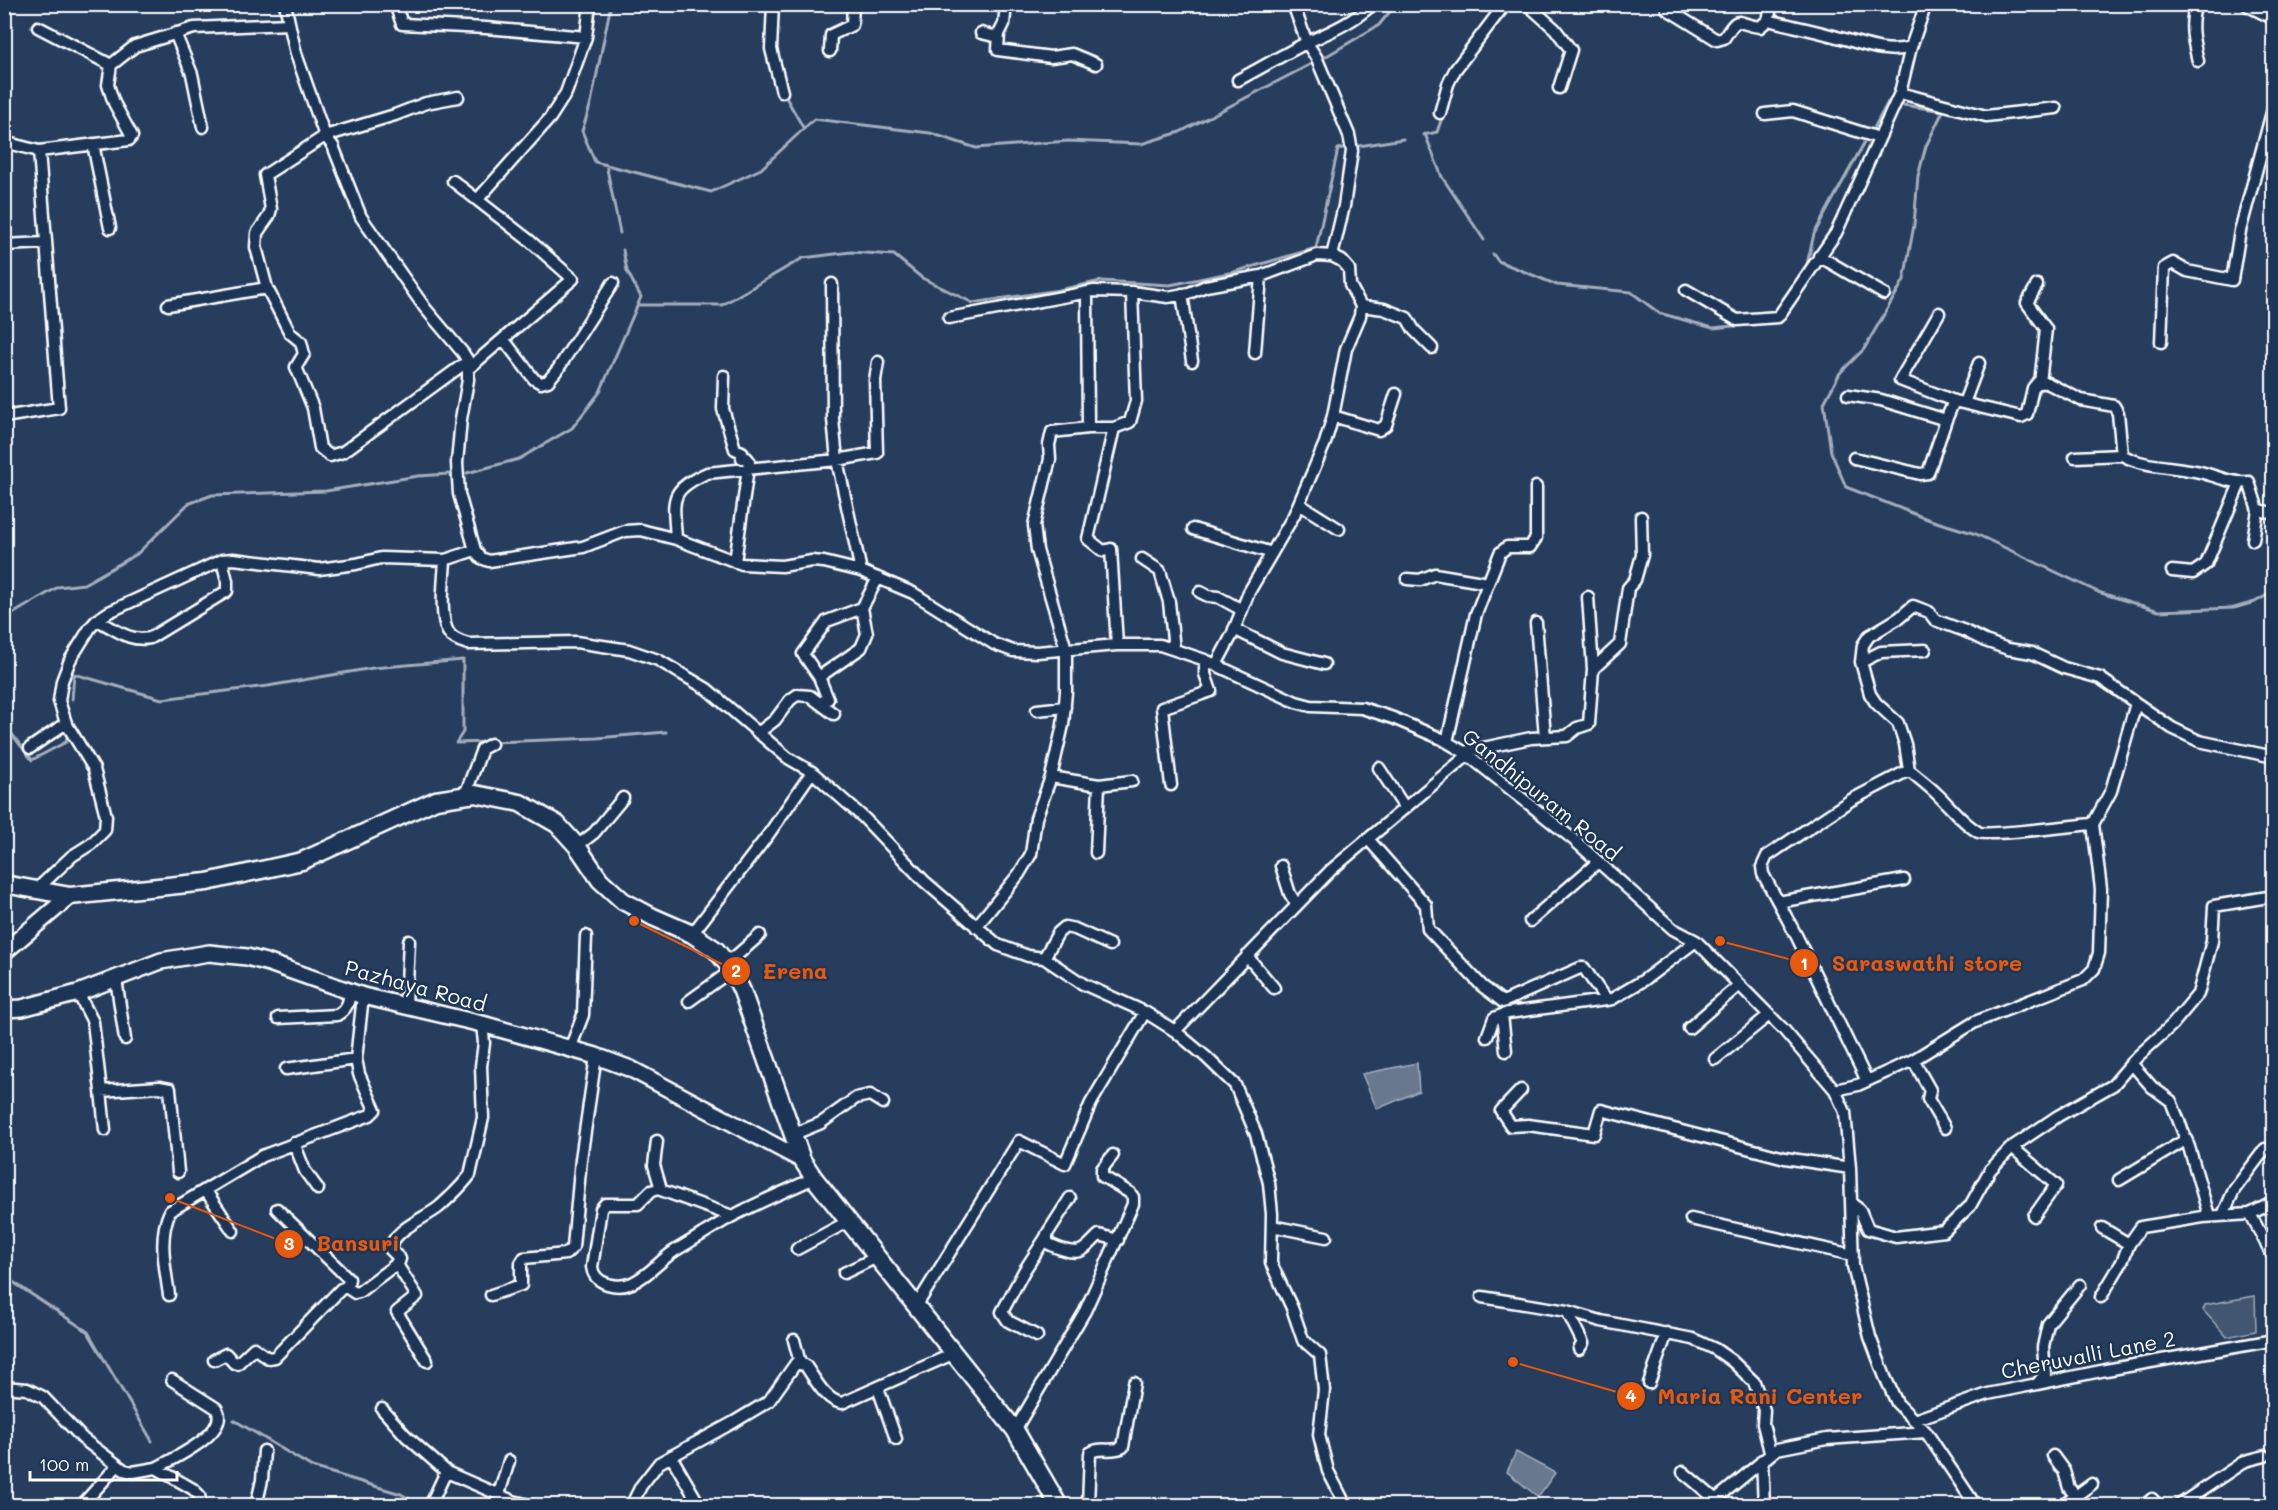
<svg xmlns="http://www.w3.org/2000/svg" width="2278" height="1510" font-family="Mali,sans-serif">
<style>
.green{fill:#425672;stroke:#a0aab8;stroke-width:1.5}
.water{fill:#67788e;stroke:#a4aebb;stroke-width:1.5}
.lines{fill:none;stroke-linecap:round;stroke-linejoin:round}
.stream{stroke:#a4aebb;stroke-width:3}
.street-casing{stroke:#fff;stroke-width:15}
.secondary-casing{stroke:#fff;stroke-width:20}
.primary-casing{stroke:#fff;stroke-width:21}
.street{stroke:#1d3557;stroke-width:10}
.secondary{stroke:#1d3557;stroke-width:15}
.primary{stroke:#1d3557;stroke-width:16}
.labels{text-anchor:middle;dominant-baseline:central;stroke-width:5;stroke-linejoin:round;paint-order:stroke}
.street-label{font-size:21px;fill:#fff;stroke:#1d3557}
.leader{fill:none;stroke:#e8590c;stroke-width:2}
.callout-dot{fill:#e8590c;stroke:#1d3557;stroke-width:2}
.mark-label{font-size:18px;text-anchor:middle;font-weight:bold;fill:#fff}
.callout-label{font-size:22px;text-anchor:middle;font-weight:bold;fill:#e8590c;stroke:#1d3557;stroke-width:5;stroke-linejoin:round;paint-order:stroke}
</style>
<rect width="100%" height="100%" fill="#263d5e"/>
<filter id="ink" filterUnits="userSpaceOnUse"><feTurbulence type="fractalNoise" baseFrequency=".0167" numOctaves="2"/><feDisplacementMap in="SourceGraphic" scale="12" xChannelSelector="R" yChannelSelector="G"/><feConvolveMatrix kernelMatrix="1 2 1 2 8 2 1 2 1" color-interpolation-filters="sRGB"/></filter>
<g filter="url(#ink)">
<!-- green -->
<path class="green" d="M2255,1296L2256,1331L2227,1337L2203,1310L2205,1305Z"/>
<!-- water -->
<path class="water" d="M1417,1063L1419,1091L1377,1109L1362,1074Z
M1516,1452L1555,1473L1538,1497L1507,1472Z"/>
<g class="lines">
<!-- stream -->
<path class="stream" d="M611,4L591,103L582,131L595,162L711,192L761,169L814,119L930,133L976,148L1068,141L1141,144L1180,132L1311,64
M1486,37L1514,5
M1325,57L1379,25L1396,4
M784,94L804,129
M1903,105L1943,111L1926,146L1918,176L1914,225L1904,280L1864,349L1840,373L1824,403L1831,452L1846,487L1930,520L1976,534L2098,592L2159,611L2234,608L2255,602L2274,591
M1874,128L1888,102
M1425,134L1442,177L1484,240
M1424,135L1437,132L1443,115
M1359,146L1403,139
M606,164L620,233
M1493,254L1498,261L1557,285L1631,292L1659,313L1713,328L1753,324
M640,305H722L803,258L851,252L894,255L922,278L973,303L1059,290L1101,281L1170,285L1234,272L1316,248L1338,149L1343,148
M1776,310L1807,264L1814,234L1864,143
M467,473L519,459L572,428L600,392L641,297L627,271L623,250
M4,619L58,587L84,584L137,554L188,504L212,495L326,491L418,476L449,474
M72,699L74,674L162,699L268,686L373,668L463,660V732L456,743L488,742
M4,724L32,760L66,742L68,733
M494,742L597,738L666,732
M4,1276L88,1332L152,1441
M234,1420L312,1467L401,1494L420,1505"/>
<!-- street casing -->
<g class="street-casing">
<path id="street" d="M285,4L296,54L325,136L333,146L361,217L425,308L463,353L468,361V380L461,419L457,463L459,494L475,550L481,558L489,561L583,547L625,531L641,530L676,539L742,564L782,566L812,561L824,562L861,571L913,593L994,644L1013,651L1037,652L1117,645H1160L1205,660L1296,702L1311,706L1362,708L1393,718L1442,739L1464,752L1574,840L1673,929L1696,941L1784,1030L1835,1090L1845,1112L1850,1168L1853,1266L1870,1337L1885,1377L1897,1403L1926,1432L1976,1506
M395,4L402,24L486,28L586,37L590,4
M773,4L771,49L782,92
M1527,4L1555,29L1571,50L1559,88
M1772,4L1768,20C1791,26 1814,30 1837,37C1862,43 1885,55 1911,47L1926,4
M2196,4C2189,24 2193,41 2198,61
M1667,9L1717,40L1724,38C1740,13 1735,24 1760,27L1768,20
M38,27L111,65
M175,33L192,74L203,127
M981,33L994,36L999,34L1004,24L1006,4
M999,34L998,50L1051,57L1072,54L1096,64
M830,51L831,35L852,25L853,4
M1238,80C1261,68 1284,54 1308,42C1332,31 1353,22 1373,4
M1900,93L1986,116L2056,108
M1440,113L1448,84L1455,70L1505,4
M1765,114L1793,111L1879,138
M4,142L39,151
M93,144L110,228
M453,181L530,241L573,279L468,369
M478,199L550,118L566,93L586,37
M4,245L46,243
M1819,256L1884,294
M832,284L833,419L837,460L861,571
M2037,285L2027,303L2046,329L2040,383
M267,288L256,247L257,233L269,216L271,209L265,175L325,136L395,115L426,103L458,97
M1686,290L1737,320L1778,317L1836,233L1900,93L1911,47
M1087,293L1088,428H1114L1130,422L1136,401L1132,292
M1182,294L1192,361
M168,305L267,288L290,333L301,342L304,354L296,367L313,408L320,448L330,456L343,452L468,361
M1361,306L1384,309L1407,318L1414,330L1432,348
M1939,313L1900,380L1954,401L2021,417L2027,414L2033,388L2038,382L2047,383L2081,400L2114,406L2118,413L2122,455C2143,467 2171,466 2195,471C2213,474 2229,484 2249,482L2258,510L2274,513
M949,318L1094,291L1132,292L1168,297L1189,293L1206,286L1261,276L1317,255L1332,256
M504,340L534,379L541,383L548,381L558,369L613,283
M2161,342L2164,268L2173,263L2187,271L2232,280L2240,231L2274,105
M1255,353L1261,276
M724,376L723,409L735,449L742,452V458H747L749,461L735,562
M1848,395L1881,400L1946,420L1954,401
M1964,403L1979,363
M1333,416L1379,430L1386,425L1396,394
M4,417L59,408L39,151L129,140L132,136L114,103L108,85L111,65L135,46L194,28L289,24
M1114,428L1088,539L1103,551L1111,549L1117,645
M2075,457L2122,455
M1854,458L1920,474L1928,473L1946,420
M1299,504L1339,529
M1193,529L1272,553
M676,539C674,500 667,491 707,473L837,460L877,453L875,380L878,362
M2253,540L2258,510
M1142,559L1160,571L1169,602L1174,649
M445,560C444,580 439,615 448,632C452,639 461,642 468,644L576,642L629,650L658,660L707,689L788,758L812,772L864,818L924,881L998,945L1028,956L1044,958L1083,984L1145,1012L1175,1031L1206,1057L1235,1085L1256,1134L1269,1183L1272,1214L1271,1263L1292,1308L1303,1340L1320,1355L1324,1390L1319,1435L1328,1471L1346,1506
M2172,571L2193,573L2206,564L2240,483
M1407,579L1420,580L1435,574L1488,583
M1200,592L1208,596L1218,597L1242,610
M1588,597L1593,669
M97,620C116,629 128,642 150,638L227,591V581L222,560
M1536,623L1545,737
M1234,629L1282,653L1324,664
M1861,662L1881,652L1925,650
M1216,665L1232,635L1249,592L1294,515L1325,443L1333,416L1346,349L1360,316L1361,306L1350,285L1349,269L1342,261L1332,256L1344,206L1352,151L1349,135L1316,57L1307,43L1293,4
M819,677L861,648L867,634L862,608
M819,703L828,699L819,677L803,654L827,621L862,608L878,578
M1037,710L1065,707
M758,733L775,720L790,700L797,695L810,696L834,714
M1447,742L1476,614L1500,553L1507,547H1530L1536,538V487
M30,748L66,723
M1464,752L1531,738L1567,736L1577,728L1589,724L1593,669L1620,644L1628,588L1635,580L1642,555L1641,517
M1379,768L1405,808
M1909,770L1905,744L1898,723L1876,703L1870,694L1861,662L1863,645L1869,636L1899,618L1913,606L1929,612L1935,620L1965,631L1985,641L2008,649L2032,653L2064,668L2100,678L2172,728L2199,741L2274,757
M1051,777L1099,785L1132,781
M1171,785L1162,708L1211,691L1205,674V660
M465,795L482,749L491,744
M2093,824L2111,791L2136,703
M1368,839L1426,905L1428,929L1482,986L1503,1002L1580,968H1584L1606,1000L1612,999L1644,980L1696,941
M577,846L594,833L623,798
M1096,853L1099,785
M1281,866L1290,894L1297,905
M36,890L72,856L91,844L105,830L106,816L94,769L66,723L59,701L62,681L70,660L90,628L97,620L109,612L222,560L233,559L319,569L356,564L381,558L445,560L475,550
M1778,902L1904,880
M1530,921L1598,862
M976,927L1019,874L1031,854L1036,818L1051,777L1063,725L1066,692V649L1037,550L1034,525L1050,459L1049,445L1052,432L1088,428
M692,934L768,835L812,772
M1247,956L1274,988
M1044,958L1058,933L1065,927L1075,929L1110,945
M725,961L736,956L760,935
M116,979L125,1039
M78,993L93,1022L101,1091L159,1087L170,1089L178,1172
M689,1001L732,970
M406,1006L409,941
M1502,1015L1506,1051
M278,1018L337,1015C347,1009 349,1003 350,991
M1689,1028L1739,985
M1175,1031L1331,870L1468,755
M1487,1037L1494,1018L1508,1013L1606,1000
M570,1049L583,1015L586,936
M1715,1059L1769,1015
M1913,1060L1930,1090L1928,1099L1945,1128
M2131,1063L2152,1087L2171,1101L2189,1147L2209,1216
M286,1069L356,1059
M1521,1090L1501,1111L1511,1126L1528,1125L1594,1134L1601,1110L1785,1158L1850,1168
M1835,1090L1858,1085L1913,1060L1975,1022L2083,980L2094,969L2099,953L2101,889L2093,824C2076,825 1986,837 1978,832C1961,822 1951,807 1937,794C1928,785 1918,778 1909,770L1851,800L1767,856L1762,867L1763,874L1796,935L1867,1081
M101,1091L105,1130
M794,1134L821,1123L856,1098L870,1095L883,1103
M657,1141L654,1165L661,1189
M294,1143L305,1171L318,1189
M2012,1147L2056,1185L2034,1216
M2119,1180L2187,1139
M206,1191L233,1231
M1070,1198L1047,1234V1243C1055,1247 1071,1254 1080,1251C1088,1248 1093,1240 1099,1235L1118,1240
M2274,1202L2250,1214L2274,1258
M1852,1204L1860,1210L1868,1229L1896,1237L1944,1231L1970,1206L1990,1170L2012,1147L2058,1116L2113,1085L2137,1057L2172,1025L2198,994L2212,941L2214,906L2274,896
M277,1209L349,1279L347,1288
M2223,1215L2234,1190L2265,1149
M732,1216L658,1189L651,1191L638,1204H605L601,1209L592,1267C594,1285 618,1289 632,1283C650,1275 661,1259 676,1250C695,1239 713,1227 731,1217C758,1202 787,1191 814,1178
M1691,1219L1853,1255
M1272,1226L1326,1237
M2102,1228L2129,1244
M797,1249L849,1221
M396,1263L417,1296L397,1312L427,1361
M844,1273L879,1256
M169,1295C165,1266 158,1238 170,1211L262,1156L370,1115L375,1110L359,1074L356,1059L363,996
M491,1295L521,1285V1263L524,1258L566,1254L573,1247L581,1159L596,1056
M1482,1297L1567,1311L1601,1321L1693,1339L1715,1349L1732,1361L1754,1382L1764,1410L1763,1424L1770,1452
M2101,1297L2122,1262L2129,1244L2141,1227L2203,1217L2250,1214
M917,1305L1019,1141L1065,1164L1091,1103L1145,1012
M1567,1311L1583,1343L1579,1349
M1037,1336L1008,1321L1002,1312L1024,1271L1046,1237
M794,1340L800,1363
M214,1360L226,1354L234,1363L237,1364L254,1348L268,1358L275,1357L341,1289L346,1287L355,1293L359,1292L399,1262L400,1259L390,1249C394,1229 424,1219 439,1207C449,1198 458,1190 466,1180L470,1175L483,1118L481,1066L484,1043L482,1024
M1649,1383L1667,1333
M2037,1384L2045,1374L2043,1347L2048,1324L2080,1285
M4,1387L27,1389L43,1397L83,1439L124,1470L133,1472L156,1468L193,1489L199,1495L201,1506
M878,1388L896,1439
M382,1409L406,1436L448,1473
M1914,1420L1988,1394L2106,1370L2274,1340
M1015,1430L1085,1311L1133,1204V1197L1130,1193L1102,1176V1169L1113,1155
M671,1456L700,1506
M2053,1456L2064,1471L2069,1488L2075,1495
M1762,1460L1764,1506
M156,1468C173,1459 232,1432 216,1408L172,1380
M1683,1472L1715,1499
M499,1494L509,1461
M81,1506L117,1466
M256,1506L262,1480L264,1451
M430,1506L444,1476L449,1473L513,1501L534,1506
M631,1506L641,1486L659,1463L734,1422L769,1401L796,1363L805,1365C814,1377 825,1401 842,1403L955,1353
M1088,1506L1090,1453C1099,1446 1113,1453 1123,1447L1134,1383
M1708,1506L1777,1449L1827,1439L1926,1432
M2062,1506L2092,1484
M2144,1506L2152,1499L2159,1506
M2178,1506L2245,1461L2265,1456"/>
</g>
<!-- secondary casing -->
<g class="secondary-casing">
<path id="secondary" d="M2250,4L2274,16
M4,952L70,896
M4,1009L22,1008L78,993L161,961L209,953L247,957L269,963L363,996L482,1024L596,1056L631,1069L802,1160"/>
</g>
<!-- primary casing -->
<g class="primary-casing">
<path id="primary" d="M4,884L70,896L207,882L302,861L436,800L475,794L520,803L557,824L577,846L600,880L623,901L653,917L692,934L716,950L732,970L742,991L802,1160L814,1178L1015,1430L1059,1506"/>
</g>
<!-- street -->
<use href="#street" class="street"/>
<!-- secondary -->
<use href="#secondary" class="secondary"/>
<!-- primary -->
<use href="#primary" class="primary"/>
</g>
</g>
<g class="labels">
<!-- street labels -->
<g class="street-label">
<text transform="translate(1542 794) rotate(39)">Gandhipuram Road</text>
<text transform="translate(416 985) rotate(15)">Pazhaya Road</text>
<text transform="translate(2088 1354) rotate(-11)">Cheruvalli Lane 2</text>
</g>
</g>
<!-- callouts -->
<path class="leader" d="M1720 941L1804 963M634 921L736 971M170 1198L289 1244M1513 1362L1631 1396"/>
<g class="callout-dot">
<circle cx="1720" cy="941" r="6"/>
<circle cx="634" cy="921" r="6"/>
<circle cx="170" cy="1198" r="6"/>
<circle cx="1513" cy="1362" r="6"/>
<circle cx="1804" cy="963" r="15"/>
<circle cx="736" cy="971" r="15"/>
<circle cx="289" cy="1244" r="15"/>
<circle cx="1631" cy="1396" r="15"/>
</g>
<g class="mark-label">
<text x="1804" y="970">1</text>
<text x="736" y="977">2</text>
<text x="289" y="1250">3</text>
<text x="1631" y="1402">4</text>
</g>
<g class="callout-label">
<text x="1927" y="971">Saraswathi store</text>
<text x="795" y="979">Erena</text>
<text x="358" y="1251">Bansuri</text>
<text x="1760" y="1404">Maria Rani Center</text>
</g>
<!-- margin -->
<rect width="2278" height="1510" fill="none" stroke="#1d3557" stroke-width="24"/>
<rect x="12" y="12" width="2254" height="1486" fill="none" stroke="#fff" stroke-width="2" filter="url(#ink)"/>
<!-- scale -->
<path d="M30 1471v9h147v-9" fill="none" stroke="#ffffff" stroke-width="3"/>
<text x="39" y="1471" font-size="18" fill="#ffffff" stroke="#1d3557" stroke-width="4.5" paint-order="stroke">100 m</text>
</svg>
